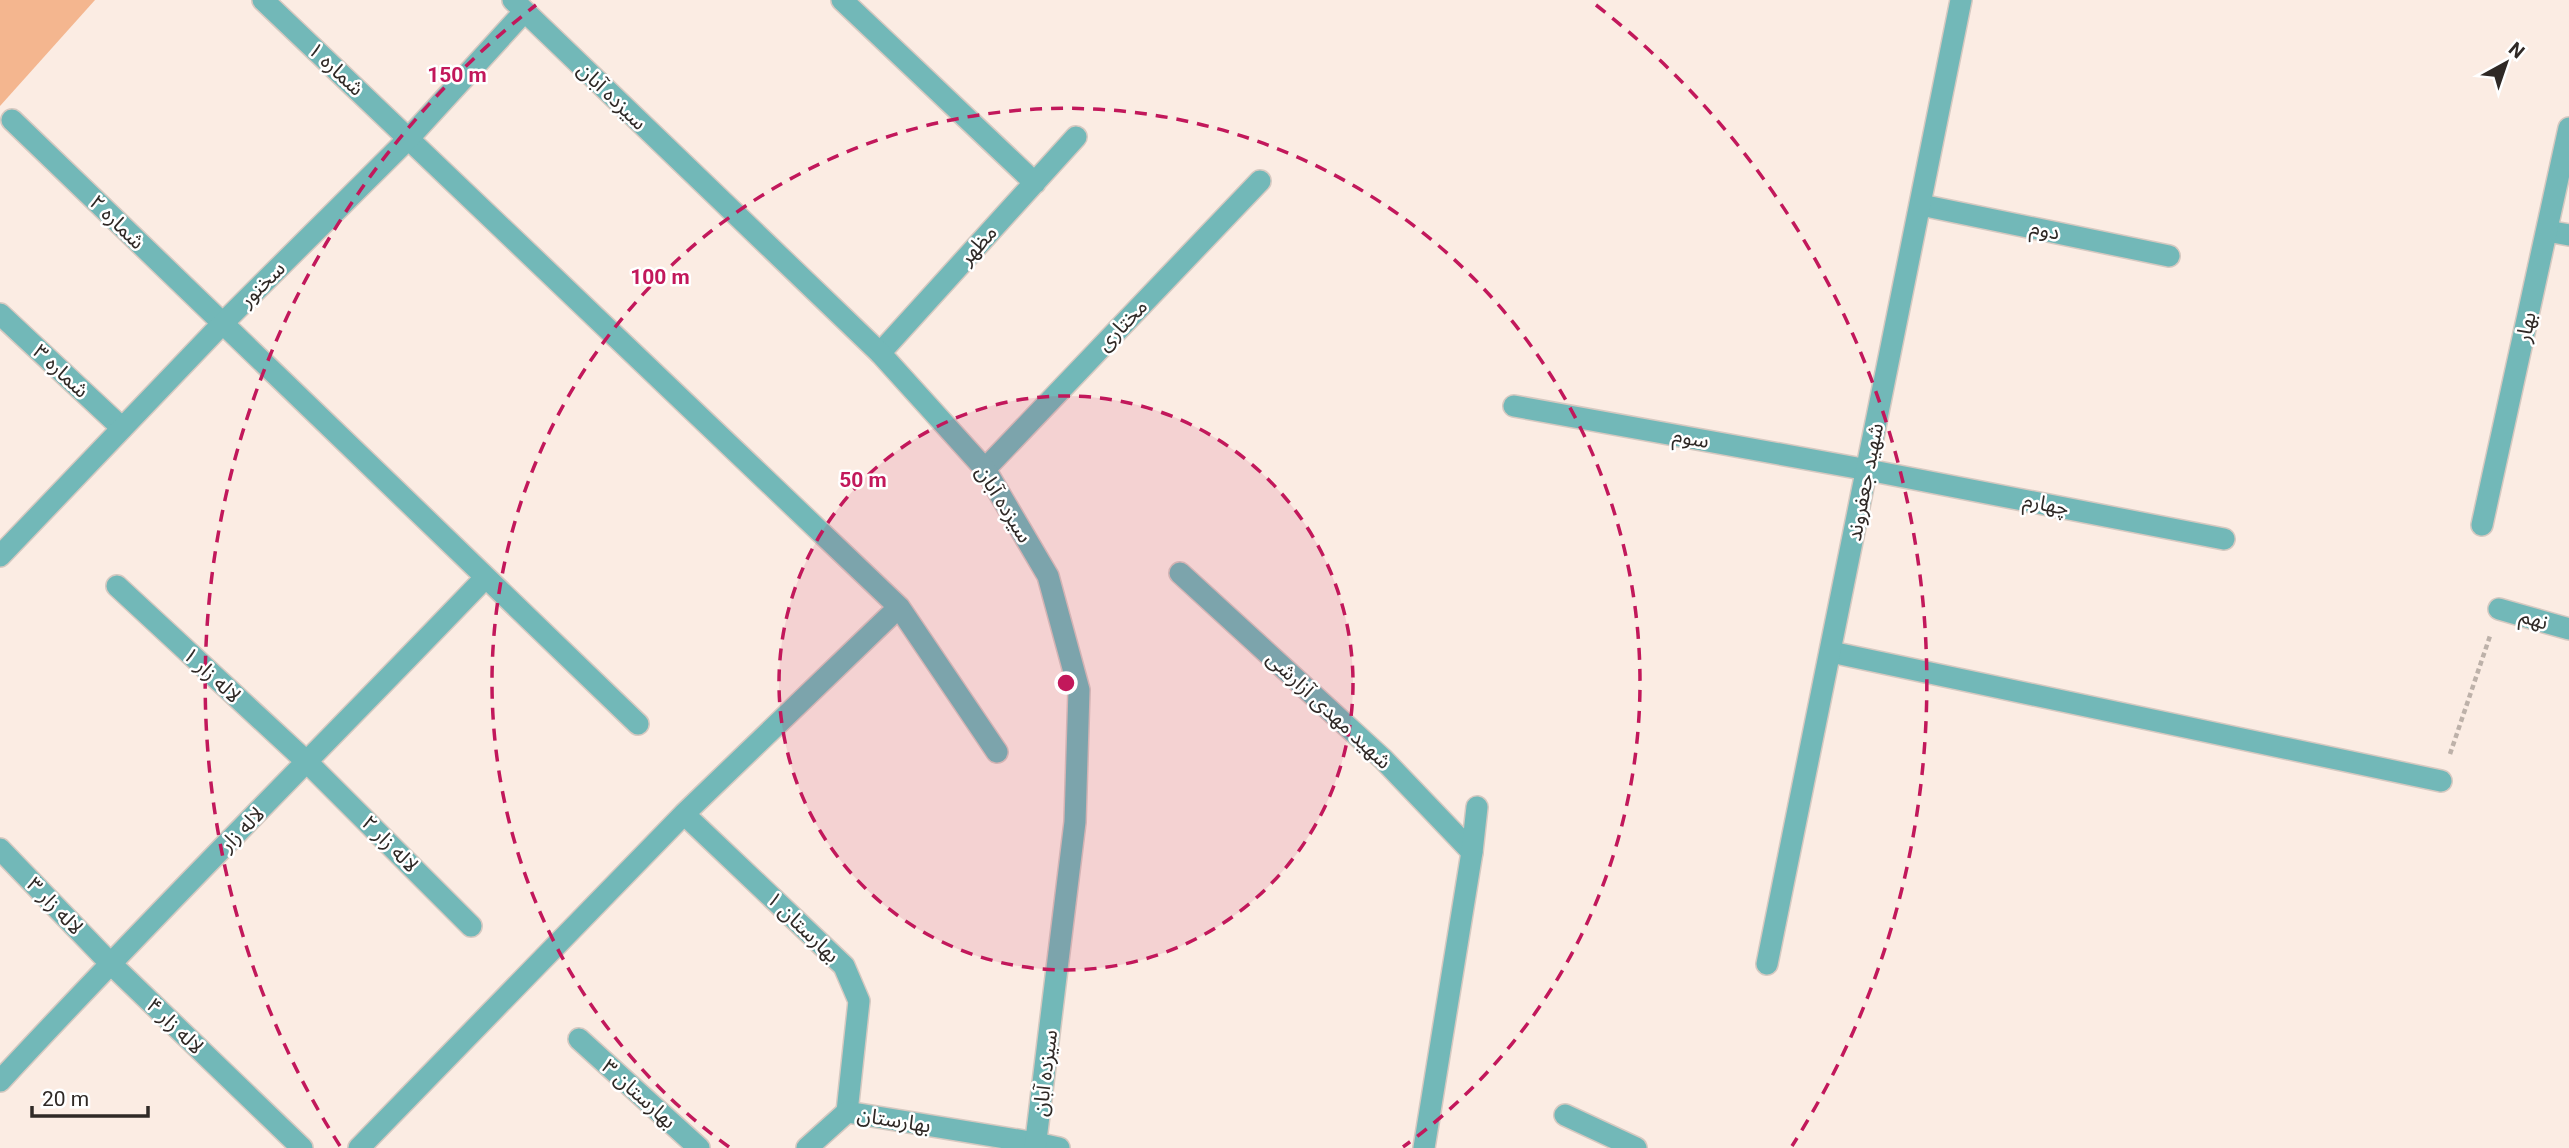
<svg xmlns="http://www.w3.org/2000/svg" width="2569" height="1148" font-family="Roboto,'Noto Sans Arabic',sans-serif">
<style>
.green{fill:#f4b68f}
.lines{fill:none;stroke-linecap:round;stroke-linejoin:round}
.service-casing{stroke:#d6c9c1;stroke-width:24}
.minor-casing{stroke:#d6c9c1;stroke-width:24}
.tertiary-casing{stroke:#d6c9c1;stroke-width:24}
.path{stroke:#bdb1a9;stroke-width:4.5;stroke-dasharray:5 3.5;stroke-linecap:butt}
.service{stroke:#72b8b8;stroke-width:21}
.minor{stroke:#72b8b8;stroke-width:21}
.tertiary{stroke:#72b8b8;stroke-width:21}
.ring{fill:none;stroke:#c2185b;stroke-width:3.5;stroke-dasharray:12 9}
.labels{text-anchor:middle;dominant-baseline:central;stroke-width:5;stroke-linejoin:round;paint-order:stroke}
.street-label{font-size:21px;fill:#2f2926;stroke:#fff}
.centre{fill:#c2185b;stroke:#fff;stroke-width:3.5}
.ring-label{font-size:21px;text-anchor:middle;font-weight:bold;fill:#c2185b;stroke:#fff;stroke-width:5;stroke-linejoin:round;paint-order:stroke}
</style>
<rect width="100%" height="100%" fill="#fbece3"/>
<!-- green -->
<path class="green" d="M0,0H95L0,106Z"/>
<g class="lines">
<!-- service casing -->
<g class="service-casing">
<path id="service" d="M263,0L899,607L997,752
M842,0L1035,183
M12,120L638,724
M1921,205L2169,256
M2547,231L2569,235
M0,314L122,428
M880,353L1076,137
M1514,406L1868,470L2224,539
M985,469L1260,181
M1180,573L1383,759L1472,852
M117,586L308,763L471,926
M2499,609L2569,629
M1831,652L2441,781
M684,814L844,966L859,1001L847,1112
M0,849L110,963L302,1148
M579,1039L699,1148
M0,1081C158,910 324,746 485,578
M1565,1115L1636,1148
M1036,1143L1059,1148
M359,1148L684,814L899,607"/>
</g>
<!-- minor casing -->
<g class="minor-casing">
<path id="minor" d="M2482,525L2569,128
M1767,964L1961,0
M807,1148L847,1112L1036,1143
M1424,1148L1472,852L1477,807"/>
</g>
<!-- tertiary casing -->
<g class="tertiary-casing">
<path id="tertiary" d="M513,0L880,353L985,469L1048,576L1079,690L1075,822L1035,1148
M0,556L222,324L409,138L524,12"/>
</g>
<!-- path -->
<path class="path" d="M2450,754L2490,636"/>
<!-- service -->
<use href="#service" class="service"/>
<!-- minor -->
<use href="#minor" class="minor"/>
<!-- tertiary -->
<use href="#tertiary" class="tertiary"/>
</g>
<!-- distance rings -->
<circle cx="1066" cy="683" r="287" fill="#c2185b" fill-opacity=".12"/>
<g class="ring">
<circle cx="1066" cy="683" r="287"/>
<path d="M729 1147A574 574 0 1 1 1403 1147"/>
<path d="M340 1146A861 861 0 0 1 536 5M1596 5A861 861 0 0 1 1792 1146"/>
</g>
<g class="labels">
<!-- street labels -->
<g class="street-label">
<text transform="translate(336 69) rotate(43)">شماره ۱</text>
<text transform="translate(612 96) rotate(44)">سیزده آبان</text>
<text transform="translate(117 222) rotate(44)">شماره ۲</text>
<text transform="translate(2045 230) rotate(12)">دوم</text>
<text transform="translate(978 245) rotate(-48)">مظهر</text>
<text transform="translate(262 284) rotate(-45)">سخنور</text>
<text transform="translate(1122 325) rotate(-46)">مختاری</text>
<text transform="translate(2526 327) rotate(-78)">بهار</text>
<text transform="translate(61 371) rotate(43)">شماره ۳</text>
<text transform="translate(1691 438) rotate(10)">سوم</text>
<text transform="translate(1865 482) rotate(-79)">شهید جعفروند</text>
<text transform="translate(1004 504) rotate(58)">سیزده آبان</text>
<text transform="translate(2046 504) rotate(11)">چهارم</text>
<text transform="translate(2534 619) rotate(17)">نهم</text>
<text transform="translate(212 675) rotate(43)">لاله زار ۱</text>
<text transform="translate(1329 710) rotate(43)">شهید مهدی آزارشی</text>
<text transform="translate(242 829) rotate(-45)">لاله زار</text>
<text transform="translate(390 844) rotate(45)">لاله زار ۲</text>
<text transform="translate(55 906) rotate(46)">لاله زار ۳</text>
<text transform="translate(803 927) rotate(44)">بهارستان ۱</text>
<text transform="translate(175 1026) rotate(44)">لاله زار ۴</text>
<text transform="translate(1045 1073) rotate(-83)">سیزده آبان</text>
<text transform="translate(639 1094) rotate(42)">بهارستان ۳</text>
<text transform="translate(894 1120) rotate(9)">بهارستان</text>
</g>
</g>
<circle cx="1066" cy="683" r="10" class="centre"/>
<g class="ring-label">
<text x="457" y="82">150 m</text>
<text x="660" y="284">100 m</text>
<text x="863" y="487">50 m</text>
</g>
<!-- north arrow -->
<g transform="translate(2506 63) rotate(40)" stroke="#ffffff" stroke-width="5" paint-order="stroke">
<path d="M0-5L12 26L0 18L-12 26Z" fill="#2f2926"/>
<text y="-10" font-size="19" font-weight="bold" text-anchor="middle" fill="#2f2926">N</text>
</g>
<!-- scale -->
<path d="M32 1106v10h116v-10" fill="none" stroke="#2f2926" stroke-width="3.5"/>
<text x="42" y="1106" font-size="21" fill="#2f2926" stroke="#ffffff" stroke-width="5" paint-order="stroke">20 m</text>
</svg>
